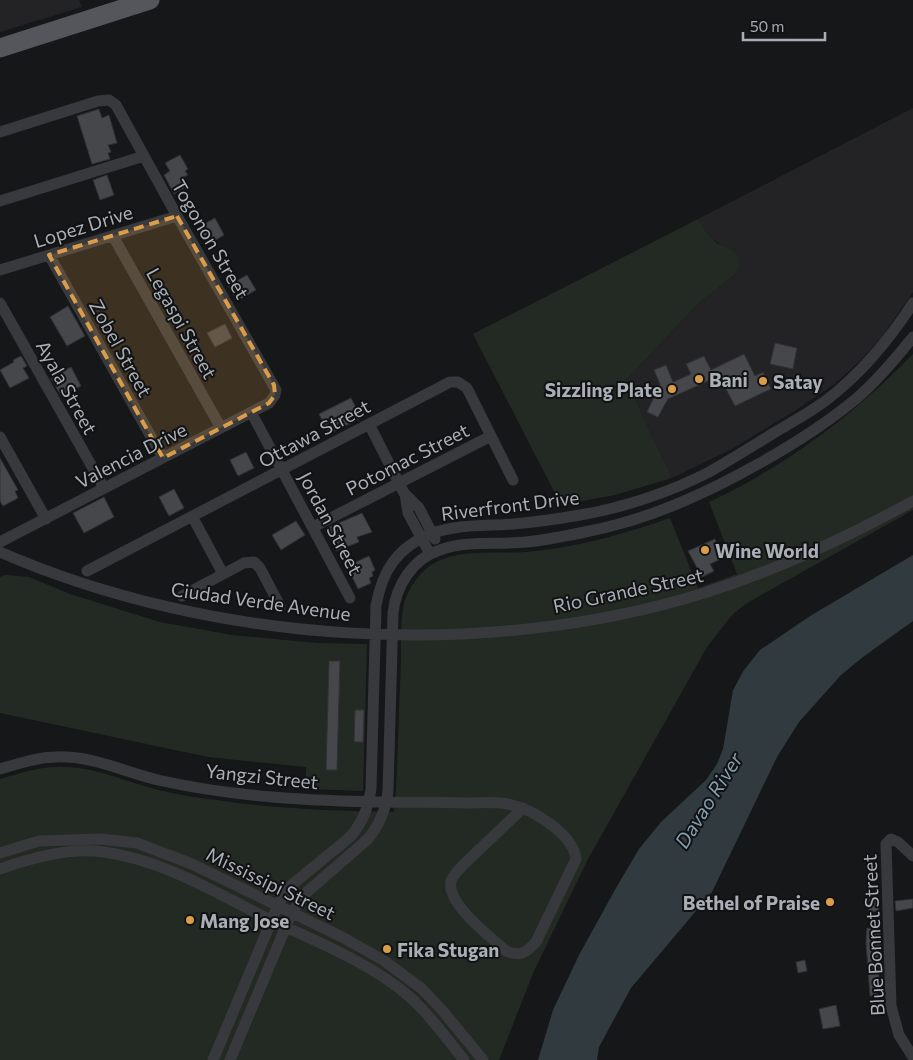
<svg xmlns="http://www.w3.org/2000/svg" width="913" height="1060" font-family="Commissioner,sans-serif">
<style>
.built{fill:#232325}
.green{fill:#232a23}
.water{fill:#313a3f}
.building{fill:#46474a;stroke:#313134}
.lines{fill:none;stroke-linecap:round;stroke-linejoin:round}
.minor{stroke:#38393d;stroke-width:11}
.primary{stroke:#54565b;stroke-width:19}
.marked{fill:#dc9d4a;fill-opacity:0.2;stroke:#dc9d4a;stroke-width:4;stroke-dasharray:10 6;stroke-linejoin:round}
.poi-dot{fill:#dc9d4a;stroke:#111213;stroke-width:2}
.labels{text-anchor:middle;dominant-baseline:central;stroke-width:4;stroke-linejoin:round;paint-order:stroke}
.street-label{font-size:19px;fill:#aaafb6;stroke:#111213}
.poi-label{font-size:19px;font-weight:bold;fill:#aaafb6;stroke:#111213;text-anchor:start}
.water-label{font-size:20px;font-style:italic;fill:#859ead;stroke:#111213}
</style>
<rect width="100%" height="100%" fill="#161718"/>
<!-- built -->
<path class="built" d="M0,0H79L82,7L0,32Z
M913,108V292L881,338L862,359L836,383L796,410L730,450L672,478L626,380L698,304L734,275L725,248L710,237L698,219Z"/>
<!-- green -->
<path class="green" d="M698,219L710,237L718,244L732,250L738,256L740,265L734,275L698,304L626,380L672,478L615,495L561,505L473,334Z
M913,354V510L747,603L732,615L707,647L587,861L534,971L499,1060H0V779C18,774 37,767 56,767C90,765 123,781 155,789C177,795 201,798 223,801C280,809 336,811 394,812L396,790C398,747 399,704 401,661C401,643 400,617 405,600C412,582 424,566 443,559C468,550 499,554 526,552C575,548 624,534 670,518L698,588L737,574L709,502C786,466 854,415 913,354Z
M5,575L29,577L70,594L160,622L232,635L317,643L367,644L363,791L306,789V767L208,757L0,713V577Z"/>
<!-- water -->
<path class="water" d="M913,555V621L863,657L841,675L799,722L777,757L712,892L631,988L599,1047L597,1060H538L553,1010L579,955L616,888L639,849L661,822L706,780L717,764L723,749L733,690L744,670L760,650L810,616Z"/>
<!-- building -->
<path class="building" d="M99,109L102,118L109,115L117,143L108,145L111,152L108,153L110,159L92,164L77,116Z
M180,155L188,169L185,171L188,175L181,178L186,187L174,194L164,175L170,171L165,163Z
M107,175L114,195L100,200L93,180Z
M215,218L224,235L207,245L197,228Z
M247,275L256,290L237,301L228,286Z
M68,306L85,336L67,346L50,317Z
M225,324L232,338L215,347L207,333Z
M775,343L797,348L793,369L770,364Z
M744,354L755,376L763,372L771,389L735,406L719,376L668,399L658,417L647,412L660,384L654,370L666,365L673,382L691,374L686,364L704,356L711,370Z
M21,356L27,366L23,368L29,378L10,388L0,370L14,362L13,360Z
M71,367L81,386L61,396L51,378Z
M351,398L361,418L329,434L319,414Z
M246,452L254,468L238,476L230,460Z
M0,458L18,490L15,491L18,498L3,506L0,501Z
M174,489L184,508L169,516L159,497Z
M104,497L114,517L84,533L73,513Z
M362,513L372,532L357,537L359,542L336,551L327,528Z
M296,521L305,535L281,550L272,535Z
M715,539L718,548L721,547L725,557L710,564L714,571L702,577L688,551Z
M369,556L375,570L372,572L373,576L369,578L371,583L358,589L347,566Z
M329,661H340L337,770H326Z
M355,710H364L363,742H354Z
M877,897L879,911L869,912L868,898Z
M913,899V908L896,911L895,901Z
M867,928L880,929L881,955H878L879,977H877V996H870L866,942Z
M805,960L807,971L798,973L796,962Z
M836,1005L840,1026L823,1029L819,1009Z"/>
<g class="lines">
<!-- minor -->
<path class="minor" d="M0,132L98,101L109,100L116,105L177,216L276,390L275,395L269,403L0,542
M0,201L144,156
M113,236L221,428
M49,255L163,458
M0,270L177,216
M0,303L104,488
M251,412L350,598
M369,424L404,493L419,508L435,539
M0,437L46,519
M405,494L408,513L430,554
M192,516L223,574
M313,527L491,436
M0,552C211,644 483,662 704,593C777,570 846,538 913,501
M87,571L450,382H458L467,388L513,480
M182,596L244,563L254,562L260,568L280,606
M0,769C18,764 37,757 55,757C91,755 124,772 158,780C233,797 311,801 388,802C414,802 441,802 467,803C482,803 498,801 512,805C534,810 574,835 576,859L536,942C526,953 520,957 506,951C491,937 446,904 451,881C453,875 459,870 463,865L523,808
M0,853L39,841L100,839L137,843L192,864L342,937L383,960L421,988L442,1010L483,1060
M913,856L898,842L891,839L886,844L891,1006L899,1035L913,1057
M0,869C31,858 70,847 104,852C164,860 217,894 271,920C319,943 369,962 410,997C430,1015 447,1039 464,1060
M213,1060L278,905L286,892L294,883L350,837C363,822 368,808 371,789L376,606C382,571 397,548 430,534C456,524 486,526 513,524C535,522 558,519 580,515C622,508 671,492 709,472C732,459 754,445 777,431C799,418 821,406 840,389C868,365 893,334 913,303
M230,1060L292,912L307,892L368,839C380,824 386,810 388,791L393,613C396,586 412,559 440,550C466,540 498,545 526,542C546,540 566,536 585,532C648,520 705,494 760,463C794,444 827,423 857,398C878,380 896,358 913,337"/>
<!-- primary -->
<path class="primary" d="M0,48L150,0"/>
</g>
<!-- marked area -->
<path class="marked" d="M177,216L274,385L275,395L269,403L163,458L49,255Z"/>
<!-- markers -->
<g class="poi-dot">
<circle cx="699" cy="379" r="5"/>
<circle cx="763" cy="381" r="5"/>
<circle cx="672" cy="389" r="5"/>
<circle cx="705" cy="550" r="5"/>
<circle cx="830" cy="902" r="5"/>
<circle cx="190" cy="920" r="5"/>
<circle cx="387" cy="949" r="5"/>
</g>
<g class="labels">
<!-- street labels -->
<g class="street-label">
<text transform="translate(83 226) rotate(-17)">Lopez Drive</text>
<text transform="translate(211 239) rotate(60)">Togonon Street</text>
<text transform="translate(182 323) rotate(61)">Legaspi Street</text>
<text transform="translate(121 348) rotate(61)">Zobel Street</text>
<text transform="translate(67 387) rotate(61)">Ayala Street</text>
<text transform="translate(314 433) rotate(-28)">Ottawa Street</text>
<text transform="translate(131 455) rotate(-27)">Valencia Drive</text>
<text transform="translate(407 459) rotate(-27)">Potomac Street</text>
<text transform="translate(510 505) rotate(-7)">Riverfront Drive</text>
<text transform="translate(331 523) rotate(62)">Jordan Street</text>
<text transform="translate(628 590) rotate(-12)">Rio Grande Street</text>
<text transform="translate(261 601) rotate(8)">Ciudad Verde Avenue</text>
<text transform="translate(262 776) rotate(6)">Yangzi Street</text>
<text transform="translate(271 883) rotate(26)">Mississipi Street</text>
<text transform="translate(873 935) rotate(-93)">Blue Bonnet Street</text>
</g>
<!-- poi labels -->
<g class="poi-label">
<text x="709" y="379">Bani</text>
<text x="773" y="381">Satay</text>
<text x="662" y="389" text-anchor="end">Sizzling Plate</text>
<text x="715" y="550">Wine World</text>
<text x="820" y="902" text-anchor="end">Bethel of Praise</text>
<text x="200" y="920">Mang Jose</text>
<text x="397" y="949">Fika Stugan</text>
</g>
<!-- water labels -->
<g class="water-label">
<text transform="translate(708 800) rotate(-58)">Davao River</text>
</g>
</g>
<!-- scale -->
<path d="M743 32v8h82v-8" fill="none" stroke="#aaafb6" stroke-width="2.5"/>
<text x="750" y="32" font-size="15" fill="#aaafb6" stroke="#111213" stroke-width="4" paint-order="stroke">50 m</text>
</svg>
